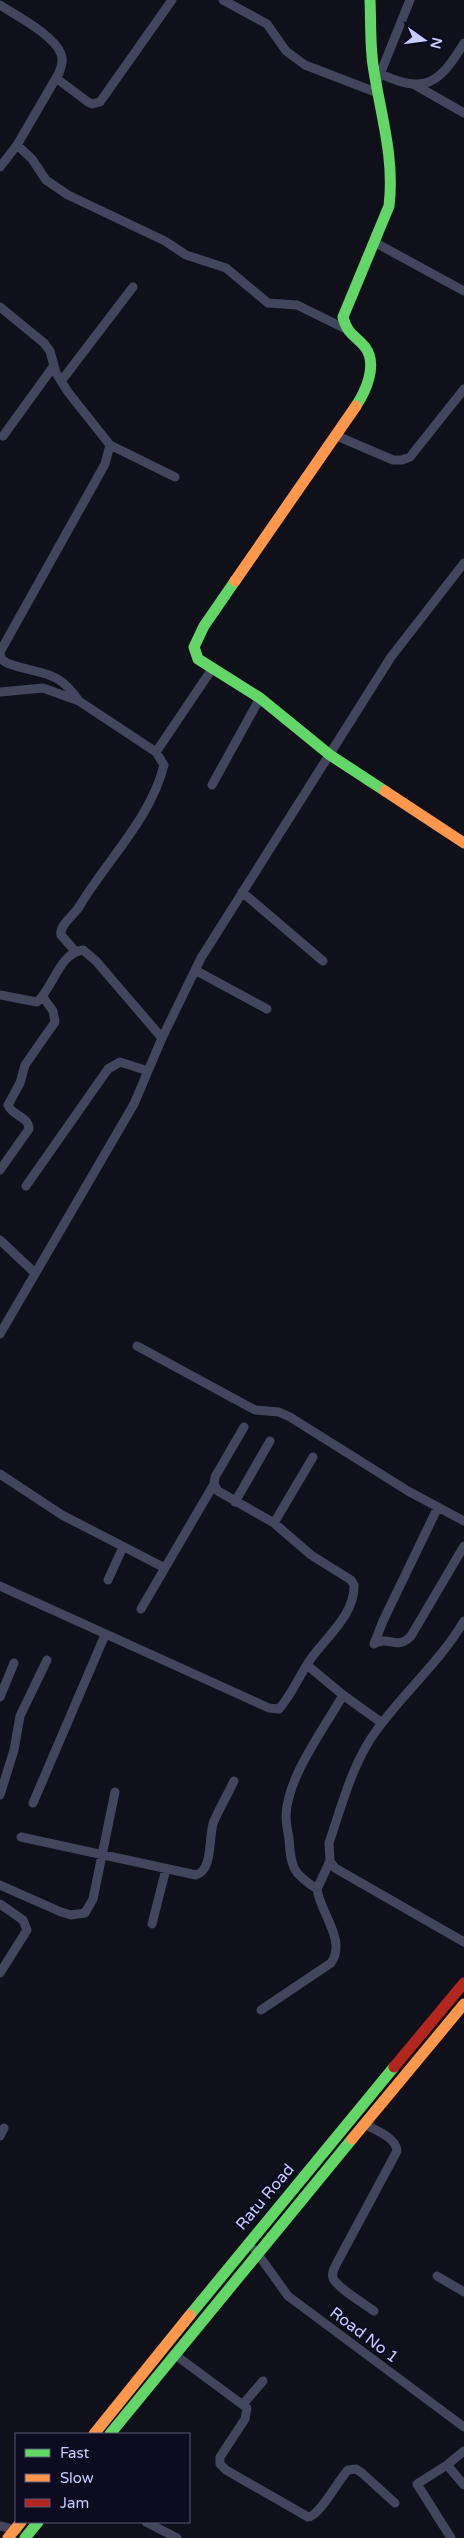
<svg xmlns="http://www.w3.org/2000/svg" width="464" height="2538" font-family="'Varela Round',sans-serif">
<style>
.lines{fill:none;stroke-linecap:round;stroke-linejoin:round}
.street{stroke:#43455d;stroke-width:9}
.fast{stroke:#63d668;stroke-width:11}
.slow{stroke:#ff974d;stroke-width:11}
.jam{stroke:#b3261e;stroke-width:11}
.labels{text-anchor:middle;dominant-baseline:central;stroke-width:4.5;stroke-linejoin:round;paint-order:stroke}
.street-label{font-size:16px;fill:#cacbff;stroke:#0c0b20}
</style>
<rect width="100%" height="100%" fill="#10101b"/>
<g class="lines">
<!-- street -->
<path class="street" d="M223,0L267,24L286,51L305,65L378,93
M0,5C17,16 54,35 61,54C64,61 61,67 59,73L17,145L0,167
M381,74C425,95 440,83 464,43
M56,78L88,102L92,104L100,102L172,0
M378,79L410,0
M415,85L464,113
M17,145L32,159L46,180L68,195L165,241L186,255L226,268L268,303L297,305L346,329
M374,242L464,291
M0,307L44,343L50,351L56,373L68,392L110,445L105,464L0,652L1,659L7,663C41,676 56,667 79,701
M62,380L133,287
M3,436L53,367
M337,436L393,460H402L410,457L464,389
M110,445L175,477
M0,692L43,688L79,701L156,752
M212,785L260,698
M242,892L323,961
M75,951L61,935C59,925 74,915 79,907C107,860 151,818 164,765L156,752L212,669
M195,970L267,1009
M0,995L37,1002C54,987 59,953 83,950L96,961L162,1038
M0,1170L29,1129C29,1116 12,1116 8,1105L20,1083L25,1065L55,1022L53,1011L43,997
M26,1186L108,1069L120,1062L148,1071
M0,1240L35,1273
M0,1334L134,1104L162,1038L201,958L391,657L464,563
M137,1346L255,1410L279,1412L290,1417L408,1491L464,1521
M0,1474L62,1515L165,1568
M235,1502L270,1441
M274,1523L313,1457
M108,1580L123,1547
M0,1586L269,1708L279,1709C292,1694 299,1676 310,1660C325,1638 355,1615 354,1585L351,1580L311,1555L274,1523L218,1491L214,1484L215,1477L244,1427
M141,1609L214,1484
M464,1621C440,1662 404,1692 376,1731C352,1764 342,1805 329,1843L330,1861L335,1868L464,1942
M374,1644L383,1621L438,1507
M374,1644C389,1635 397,1651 411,1636L464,1546
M307,1665L343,1695L382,1723
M0,1697L14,1663
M0,1795L14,1750L20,1716L47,1660
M33,1803L105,1635
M21,1837L196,1875C214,1870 208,1834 214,1821C220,1807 228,1794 234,1781
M0,1885L61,1912L71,1915L85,1913L93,1899L115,1792
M317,1889C292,1873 291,1867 289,1839C288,1832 286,1824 286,1816C287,1777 324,1729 343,1695
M0,1904L23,1920L27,1930L0,1973
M152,1924L166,1869
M261,2010L331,1963C347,1940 320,1913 317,1889L330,1861
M364,2124C375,2130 396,2137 397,2151L339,2259C336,2265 331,2272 333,2278C337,2288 365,2304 374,2311
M0,2136L4,2128
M255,2250L288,2296L464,2427
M437,2276L464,2292
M174,2354L247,2408L245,2419L220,2457V2464L226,2470L308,2517C320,2516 338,2480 348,2470L356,2469L362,2473L395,2503
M243,2404L263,2381
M447,2465L464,2485
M146,2522L177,2538
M0,2526L17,2530
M451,2538L417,2484L447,2465L464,2451"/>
<!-- fast -->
<path class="fast" d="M356,406C366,391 378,364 365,347C355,335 347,334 343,317L389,206C395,157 380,113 373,65C370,44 371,22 370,0
M235,581L204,626L194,647L198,659L260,698L330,755L385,791
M190,2315L394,2067
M110,2434L352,2139
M25,2538L38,2522"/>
<!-- slow -->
<path class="slow" d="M235,581L356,406
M385,791L464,843
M352,2139L464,2004
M94,2434L190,2315
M8,2538L21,2522"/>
<!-- jam -->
<path class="jam" d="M394,2067L464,1983"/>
</g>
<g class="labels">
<!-- street labels -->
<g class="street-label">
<text transform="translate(265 2197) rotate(-50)">Ratu Road</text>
<text transform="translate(364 2335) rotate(37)">Road No 1</text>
</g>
</g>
<!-- legend -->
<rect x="15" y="2433" width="175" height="90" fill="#0c0b20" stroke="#585879"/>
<rect x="25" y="2449" width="25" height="8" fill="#63d668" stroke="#585879"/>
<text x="60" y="2458" font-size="15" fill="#cacbff">Fast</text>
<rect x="25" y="2474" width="25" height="8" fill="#ff974d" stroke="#585879"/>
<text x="60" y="2483" font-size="15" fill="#cacbff">Slow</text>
<rect x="25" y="2499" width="25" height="8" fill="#b3261e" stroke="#585879"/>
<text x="60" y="2508" font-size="15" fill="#cacbff">Jam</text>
<!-- north arrow -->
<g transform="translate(424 40) rotate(104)" stroke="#0c0b20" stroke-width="4" paint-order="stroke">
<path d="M0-4L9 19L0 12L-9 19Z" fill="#cacbff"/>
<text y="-8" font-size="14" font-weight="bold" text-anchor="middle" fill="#cacbff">N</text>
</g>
</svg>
